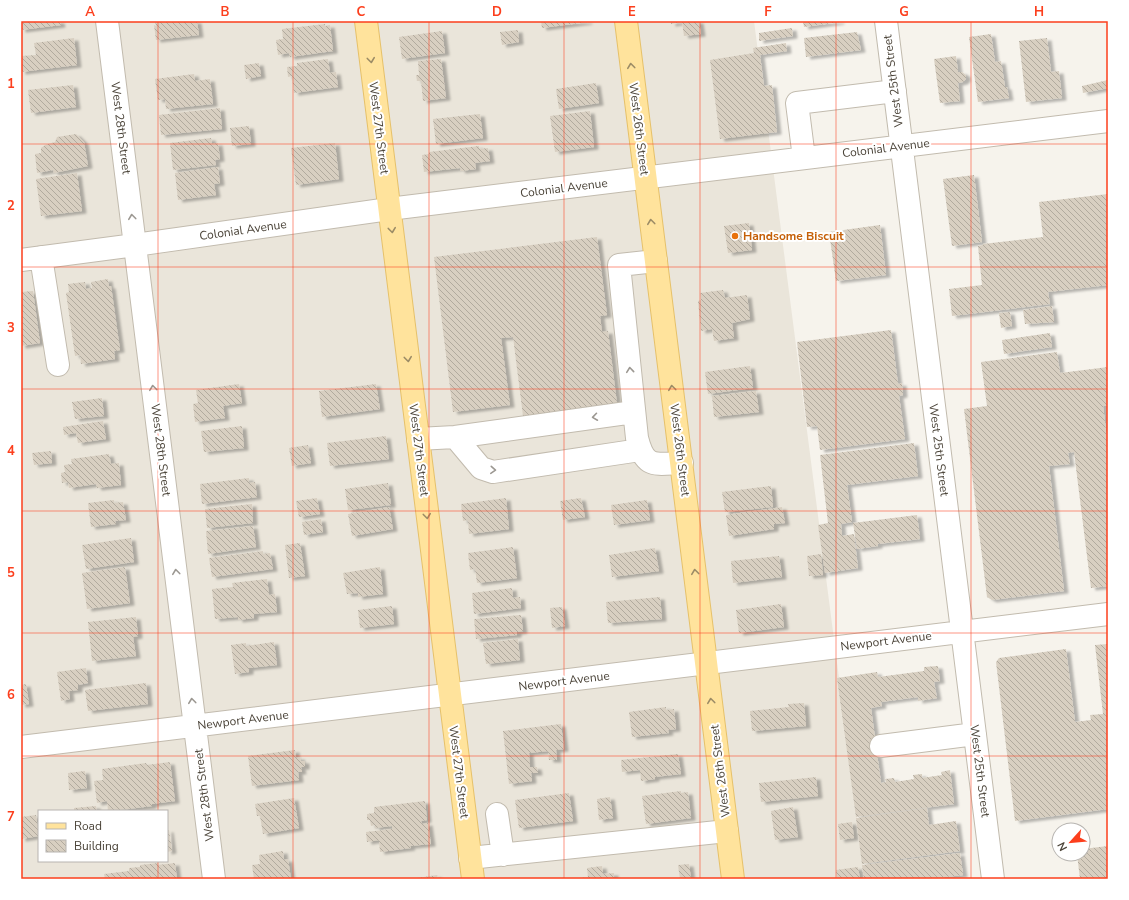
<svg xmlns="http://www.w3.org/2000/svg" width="1129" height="900" font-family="'Nunito Sans',sans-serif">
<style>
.residential{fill:#eae5da;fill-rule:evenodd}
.building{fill:url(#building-back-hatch);filter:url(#shadow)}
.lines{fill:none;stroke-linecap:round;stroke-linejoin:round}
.minor-casing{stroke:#c2bbae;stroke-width:24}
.major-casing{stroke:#e6c16a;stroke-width:24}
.minor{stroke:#fff;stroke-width:22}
.major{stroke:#ffe39c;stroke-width:22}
.oneway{stroke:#9c8c66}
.oneway2{stroke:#9c9892}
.grid{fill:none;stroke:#fc3f1d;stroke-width:1;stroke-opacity:0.55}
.food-dot{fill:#e8710a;stroke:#fff;stroke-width:1.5}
.labels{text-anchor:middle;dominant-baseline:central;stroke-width:4;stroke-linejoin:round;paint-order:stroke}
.street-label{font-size:12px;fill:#4b4439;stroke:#fff}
.food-label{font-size:12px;font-weight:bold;fill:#c56008;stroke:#fff;text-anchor:start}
.neatline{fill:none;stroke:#fc3f1d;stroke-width:1.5}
.grid-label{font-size:13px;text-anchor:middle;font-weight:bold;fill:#fc3f1d}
</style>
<defs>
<pattern id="building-back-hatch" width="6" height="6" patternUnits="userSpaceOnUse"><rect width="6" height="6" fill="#d8cfc1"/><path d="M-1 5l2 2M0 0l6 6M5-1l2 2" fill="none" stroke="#b1aa9e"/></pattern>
<filter id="shadow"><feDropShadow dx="4.5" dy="2.5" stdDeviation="1" flood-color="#0004"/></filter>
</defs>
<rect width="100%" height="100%" fill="#f6f3ec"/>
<!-- residential -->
<path class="residential" d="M21,21H754L865,879H21ZM39,811H167V861H39Z"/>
<!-- building -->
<path class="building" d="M21,21H60L61,25L21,30Z
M155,21H197L199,35L156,40L154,25L156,26Z
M541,21H588V22L542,28Z
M671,21H699L701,34L684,36L682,22L671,24Z
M803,21H840V22L804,27Z
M325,24V26L330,25L333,51L290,57L289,53L278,55L276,40L283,39L282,29Z
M792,28L793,36L759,41V33Z
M518,30L519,42L502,45L500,32Z
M442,31L445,53L402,59L399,37Z
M857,32L861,50L806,57L804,38Z
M991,34L995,62L1001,61L1005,87H1007L1009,98L978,102L969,37Z
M74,38L77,65L21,72V56L36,55L34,43Z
M1047,38L1051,72L1059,71L1062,98L1026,102L1019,41Z
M786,43L787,51L760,55L764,86L772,85L777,132L720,139L710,60L754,53L753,48Z
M956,56L958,72H962L966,75V79L963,82L958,83L960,101L940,103L934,59Z
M328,59L330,73L336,72L338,87L294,93L292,76L288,77L287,67L297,66V63Z
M441,59L446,98L423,101L421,81H417L416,75H419L418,61Z
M259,63L261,76L246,79L244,65Z
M194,74L195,81L210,79L213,104L166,109L165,99L158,100L155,79Z
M1108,80V88L1083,93L1082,86Z
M596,83L599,103L559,109L556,89Z
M73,85L76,107L31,113L28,90Z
M220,108L222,129L161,135L159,115Z
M590,111L594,147L555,152L550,116Z
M480,114L483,138L436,144L433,119Z
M249,126L251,144L232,146L230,128Z
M76,134L84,142L88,166L54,173L53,170L37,173L35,154L41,153V148L45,145L55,142L57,137Z
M211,138L212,144L218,143L220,159L215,160L216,165L173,170L170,143Z
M335,143L339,179L296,185L291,148Z
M479,146V149L488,148L490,161L475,163L476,169L461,171L460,168L424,172L422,155L429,154V152Z
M218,167L220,183L214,184L216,195L178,200L175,173Z
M77,173L82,211L41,216L36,179Z
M974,175L982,242L952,246L943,179Z
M1108,194V285L1048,292L1050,304L952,316L949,289L982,285L978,246L983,245V244L1043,237L1039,202Z
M749,223L752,250L728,253L724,226Z
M880,225L886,275L836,281L829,232Z
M597,237L607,315L600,316L602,332L608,331L617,404L523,416L513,337L501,338L510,405L453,412L434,257Z
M108,279L109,286H111L120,350L114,351L115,359L81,364L80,355L75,356L66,293L69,292L68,284L85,282L86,289L92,288L91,282Z
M723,290L725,298L747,295L750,319L732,323L734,338L714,341L712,329L701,331L698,301L701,300L700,293Z
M33,291L40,343L21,346V292Z
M1052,306L1054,322L1025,324L1023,310Z
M1010,312L1012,326L1001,328L999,313Z
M891,330L898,384L902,383L903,395L899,396L905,439L820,450L817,426L807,427L797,342Z
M1050,333L1052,347L1004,354L1002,340Z
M1057,352L1060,373L1108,367V405L1103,406L1108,448V586L1091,588L1074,452L1068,453L1070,464L1049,466L1064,591L992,600L987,597L964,409L987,406L981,362Z
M750,366L753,388L708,394L705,372Z
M239,384L242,403L223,406L225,418L195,422L193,404L198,403L196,390Z
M376,384L380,409L322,417L319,391Z
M756,391L759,412L714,417L712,396Z
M102,398L104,416L75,419L72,402Z
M103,421L106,439L78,443L76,433L64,435L63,427Z
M242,426L244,448L204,452L201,431Z
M386,436L389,459L330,466L327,443Z
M914,443L918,476L847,485L852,522L841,524L842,536L854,534L858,568L825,573L818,525L828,523L820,455Z
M308,445L311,463L292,466L289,448Z
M51,451L52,463L34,465L32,453Z
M109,454L111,464L119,463L121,485L97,488L96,484L69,488L68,482L62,483L61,473L65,472L64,465L72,464L71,459Z
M249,478V483L255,482L257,497L202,504L200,484Z
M388,483L391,505L348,510L345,489Z
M771,486L773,507L725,512L722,492Z
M317,498L320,514L299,517L296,501Z
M506,498L509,529L469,534L468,520L463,521L461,504Z
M581,498L585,517L563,520L560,501Z
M114,500V503L123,502L126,520L115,521L116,524L91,527L88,503Z
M647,500L650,520L614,525L611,505Z
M252,504L253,523L207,528L205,509Z
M389,507L393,529L352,536L348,514Z
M782,507L785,523L774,524V529L729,536L726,515Z
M917,515L920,539L878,544V546L857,549L853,523Z
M321,519L323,532L304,535L302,522Z
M253,526L256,547L208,554L206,531Z
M131,538L134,562L86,569L82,545Z
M300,543L305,576L289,578L285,545Z
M513,547L517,578L477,583L475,569L470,570L468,553Z
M655,548L659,571L612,577L609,555Z
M263,551V554L270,553L273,569L212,577L209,558Z
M821,554L823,575L809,576L807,556Z
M779,556L782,577L733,583L731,561Z
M125,567L130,603L87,609L82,573Z
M380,567L383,594L358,597V593L347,594L343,573Z
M267,579L269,595L275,594L277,612L254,614V618L238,620V617L215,619L212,589L233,587L232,583Z
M512,588L513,598L520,597L521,608L474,614L472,593Z
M660,597L662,619L608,623L606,602Z
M781,604L784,627L739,633L736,610Z
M392,606L394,624L360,628L358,610Z
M562,607L565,626L552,628L550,608Z
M521,615L523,631L517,632V635L476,639L474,619Z
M136,617L138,636L133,637L136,656L92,661L88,622Z
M518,639L520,660L486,664L483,643Z
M274,642L277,665L249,668V672L235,674L231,645L246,643V646Z
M1108,644V809L1015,821L996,662L999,658L1066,649L1075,722L1091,720L1090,715L1103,714L1095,645Z
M938,666L940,681L934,682L937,698L918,701V697L881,702L882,706L871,708L881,783L886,782L885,779L894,778L895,782L914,779L913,775L922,774V778L942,775L941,772L950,770L954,804L856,817L837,678L877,672L878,677L924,671V667Z
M86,668L88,683L78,685V690L69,691L70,699L61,701L57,672Z
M146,683L148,704L88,711L85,690Z
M26,684L29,704L21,705V685Z
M804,703L806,726L752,731L750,711L789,707L788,704Z
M666,707V710L674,709L676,729L668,730L669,733L632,737L629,712Z
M561,724L564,749L556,750L557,760H549L548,751L529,753L530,767H537L538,773H531L532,781L509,784L503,731Z
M295,750L296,758L300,757L301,761H305V767H301L302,772H298L299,780L252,786L248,756Z
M678,754L681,774L655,777V779L641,781L640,770L622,772L621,760Z
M170,762L175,801L152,804V806L113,811H108L107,801L97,803L94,781L103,780L102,769L146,763L147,765Z
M85,771L87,788L69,790L68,773Z
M816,777L818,796L761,802L759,783Z
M681,791V793L688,792L691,818L646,824L642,796Z
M569,793L573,821L519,828L515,800Z
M610,797L613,818L599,820L597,799Z
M294,798L299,828L263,834L260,816H257L255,804Z
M425,801L427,820L421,821L422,824L428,823L431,844L410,846L411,848L380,852L379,840L367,842L366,832L392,829V826L375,828V825L371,826L370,820H367V814L374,813V807Z
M96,806L97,811H74V808Z
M793,807L798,837L775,840L771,811Z
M927,808L929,825L956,821L960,851L862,864L856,818Z
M36,815L39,836L21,839V817Z
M852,822L854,838L840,840L838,824Z
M167,830H169L172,851L167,852Z
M1108,846V879H1080L1077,854H1083V849Z
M283,851L284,860L288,859L291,879H254L252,865L260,864L259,855Z
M960,853L963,875L927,879H864L862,865Z
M158,863V865L175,863L177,879H105L104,874L129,871V868L140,867V865Z
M689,864L691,879H680L678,865Z
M602,866L603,874L614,873V879H580V878L588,877L587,868Z
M858,867L860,879H837L836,870Z
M437,875L438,879H418L417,878Z"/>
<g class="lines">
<!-- minor casing -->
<g class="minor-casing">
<path id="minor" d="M107,21L214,879
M886,21L993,879
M804,158L797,103L895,91
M41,257L58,365
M21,260L135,245L389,209L1108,121
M656,261L619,265L637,438C645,469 654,464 682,463
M455,437L481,468L493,472L640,450
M418,439L455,437L634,412
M881,746L975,734
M21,747L1108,614
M497,814L503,855
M470,858L727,831"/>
</g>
<!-- major casing -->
<g class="major-casing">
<path id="major" d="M366,21L473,879
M626,21L733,879"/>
</g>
<!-- minor -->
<use href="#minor" class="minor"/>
<!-- major -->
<use href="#major" class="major"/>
</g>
<!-- one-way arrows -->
<defs><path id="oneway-chevron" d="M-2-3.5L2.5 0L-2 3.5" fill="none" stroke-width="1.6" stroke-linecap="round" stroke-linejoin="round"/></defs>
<g class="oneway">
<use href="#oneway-chevron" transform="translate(371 60) rotate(83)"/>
<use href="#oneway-chevron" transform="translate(631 66) rotate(-97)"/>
<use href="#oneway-chevron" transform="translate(651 222) rotate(-97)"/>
<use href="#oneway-chevron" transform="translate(392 230) rotate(83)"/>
<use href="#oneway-chevron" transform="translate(408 359) rotate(83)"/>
<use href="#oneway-chevron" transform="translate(672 388) rotate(-97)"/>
<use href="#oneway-chevron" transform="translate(427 516) rotate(83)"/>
<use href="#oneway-chevron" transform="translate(695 572) rotate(-97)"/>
<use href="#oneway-chevron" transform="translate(711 701) rotate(-97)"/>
</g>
<g class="oneway2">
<use href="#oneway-chevron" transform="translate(132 217) rotate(-97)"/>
<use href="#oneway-chevron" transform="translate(630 370) rotate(-96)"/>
<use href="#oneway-chevron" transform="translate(153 388) rotate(-97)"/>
<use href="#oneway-chevron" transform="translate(595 417) rotate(172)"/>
<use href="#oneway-chevron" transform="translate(493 470) rotate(4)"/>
<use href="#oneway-chevron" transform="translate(176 572) rotate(-97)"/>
<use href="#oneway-chevron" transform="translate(192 701) rotate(-97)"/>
</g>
<!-- grid -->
<path class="grid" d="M158,21V811M293,21V879M429,21V879M564,21V879M700,21V879M836,21V879M971,21V879M21,144H1108M21,267H1108M21,389H1108M21,511H1108M21,633H1108M21,756H1108M158,861V879"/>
<!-- markers -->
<circle class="food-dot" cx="735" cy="236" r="4"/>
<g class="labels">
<!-- street labels -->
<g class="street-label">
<text transform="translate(893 81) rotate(-97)">West 25th Street</text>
<text transform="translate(121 128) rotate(83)">West 28th Street</text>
<text transform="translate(379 128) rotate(83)">West 27th Street</text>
<text transform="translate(639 129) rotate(83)">West 26th Street</text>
<text transform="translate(886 148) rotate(-7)">Colonial Avenue</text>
<text transform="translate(564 188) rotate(-7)">Colonial Avenue</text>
<text transform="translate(243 230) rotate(-8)">Colonial Avenue</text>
<text transform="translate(161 450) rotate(83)">West 28th Street</text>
<text transform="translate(419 450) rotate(83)">West 27th Street</text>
<text transform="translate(680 450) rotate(83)">West 26th Street</text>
<text transform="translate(939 450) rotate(83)">West 25th Street</text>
<text transform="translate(886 641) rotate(-7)">Newport Avenue</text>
<text transform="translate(564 681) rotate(-7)">Newport Avenue</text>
<text transform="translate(243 720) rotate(-7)">Newport Avenue</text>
<text transform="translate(720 771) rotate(-97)">West 26th Street</text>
<text transform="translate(980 771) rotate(83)">West 25th Street</text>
<text transform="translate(459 772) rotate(83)">West 27th Street</text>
<text transform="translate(204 795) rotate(-97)">West 28th Street</text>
</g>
<!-- food labels -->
<g class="food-label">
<text x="743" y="236">Handsome Biscuit</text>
</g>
</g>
<!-- border -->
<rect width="1129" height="900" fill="none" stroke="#ffffff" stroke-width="44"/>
<!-- legend -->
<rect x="38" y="810" width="130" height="52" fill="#ffffff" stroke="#b7b4b0"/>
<rect x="46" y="823" width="20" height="6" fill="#ffe39c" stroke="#b7b4b0"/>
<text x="74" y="830" font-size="12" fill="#4b4439">Road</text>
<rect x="46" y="840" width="20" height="12" fill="url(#building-back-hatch)" stroke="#b7b4b0"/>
<text x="74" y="850" font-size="12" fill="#4b4439">Building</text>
<!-- north arrow -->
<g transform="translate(1071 842) rotate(243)"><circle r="19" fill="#ffffff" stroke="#b7b4b0"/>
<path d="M0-3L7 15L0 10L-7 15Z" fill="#fc3f1d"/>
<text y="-6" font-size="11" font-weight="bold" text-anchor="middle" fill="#4b4439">N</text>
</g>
<rect x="22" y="22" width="1085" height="856" class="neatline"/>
<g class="grid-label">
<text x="90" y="16">A</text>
<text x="225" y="16">B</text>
<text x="361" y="16">C</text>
<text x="497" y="16">D</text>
<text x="632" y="16">E</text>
<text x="768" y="16">F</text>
<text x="904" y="16">G</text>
<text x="1039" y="16">H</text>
<text x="11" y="88">1</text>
<text x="11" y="210">2</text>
<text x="11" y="332">3</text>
<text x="11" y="455">4</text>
<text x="11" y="577">5</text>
<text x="11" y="699">6</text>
<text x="11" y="821">7</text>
</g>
</svg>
